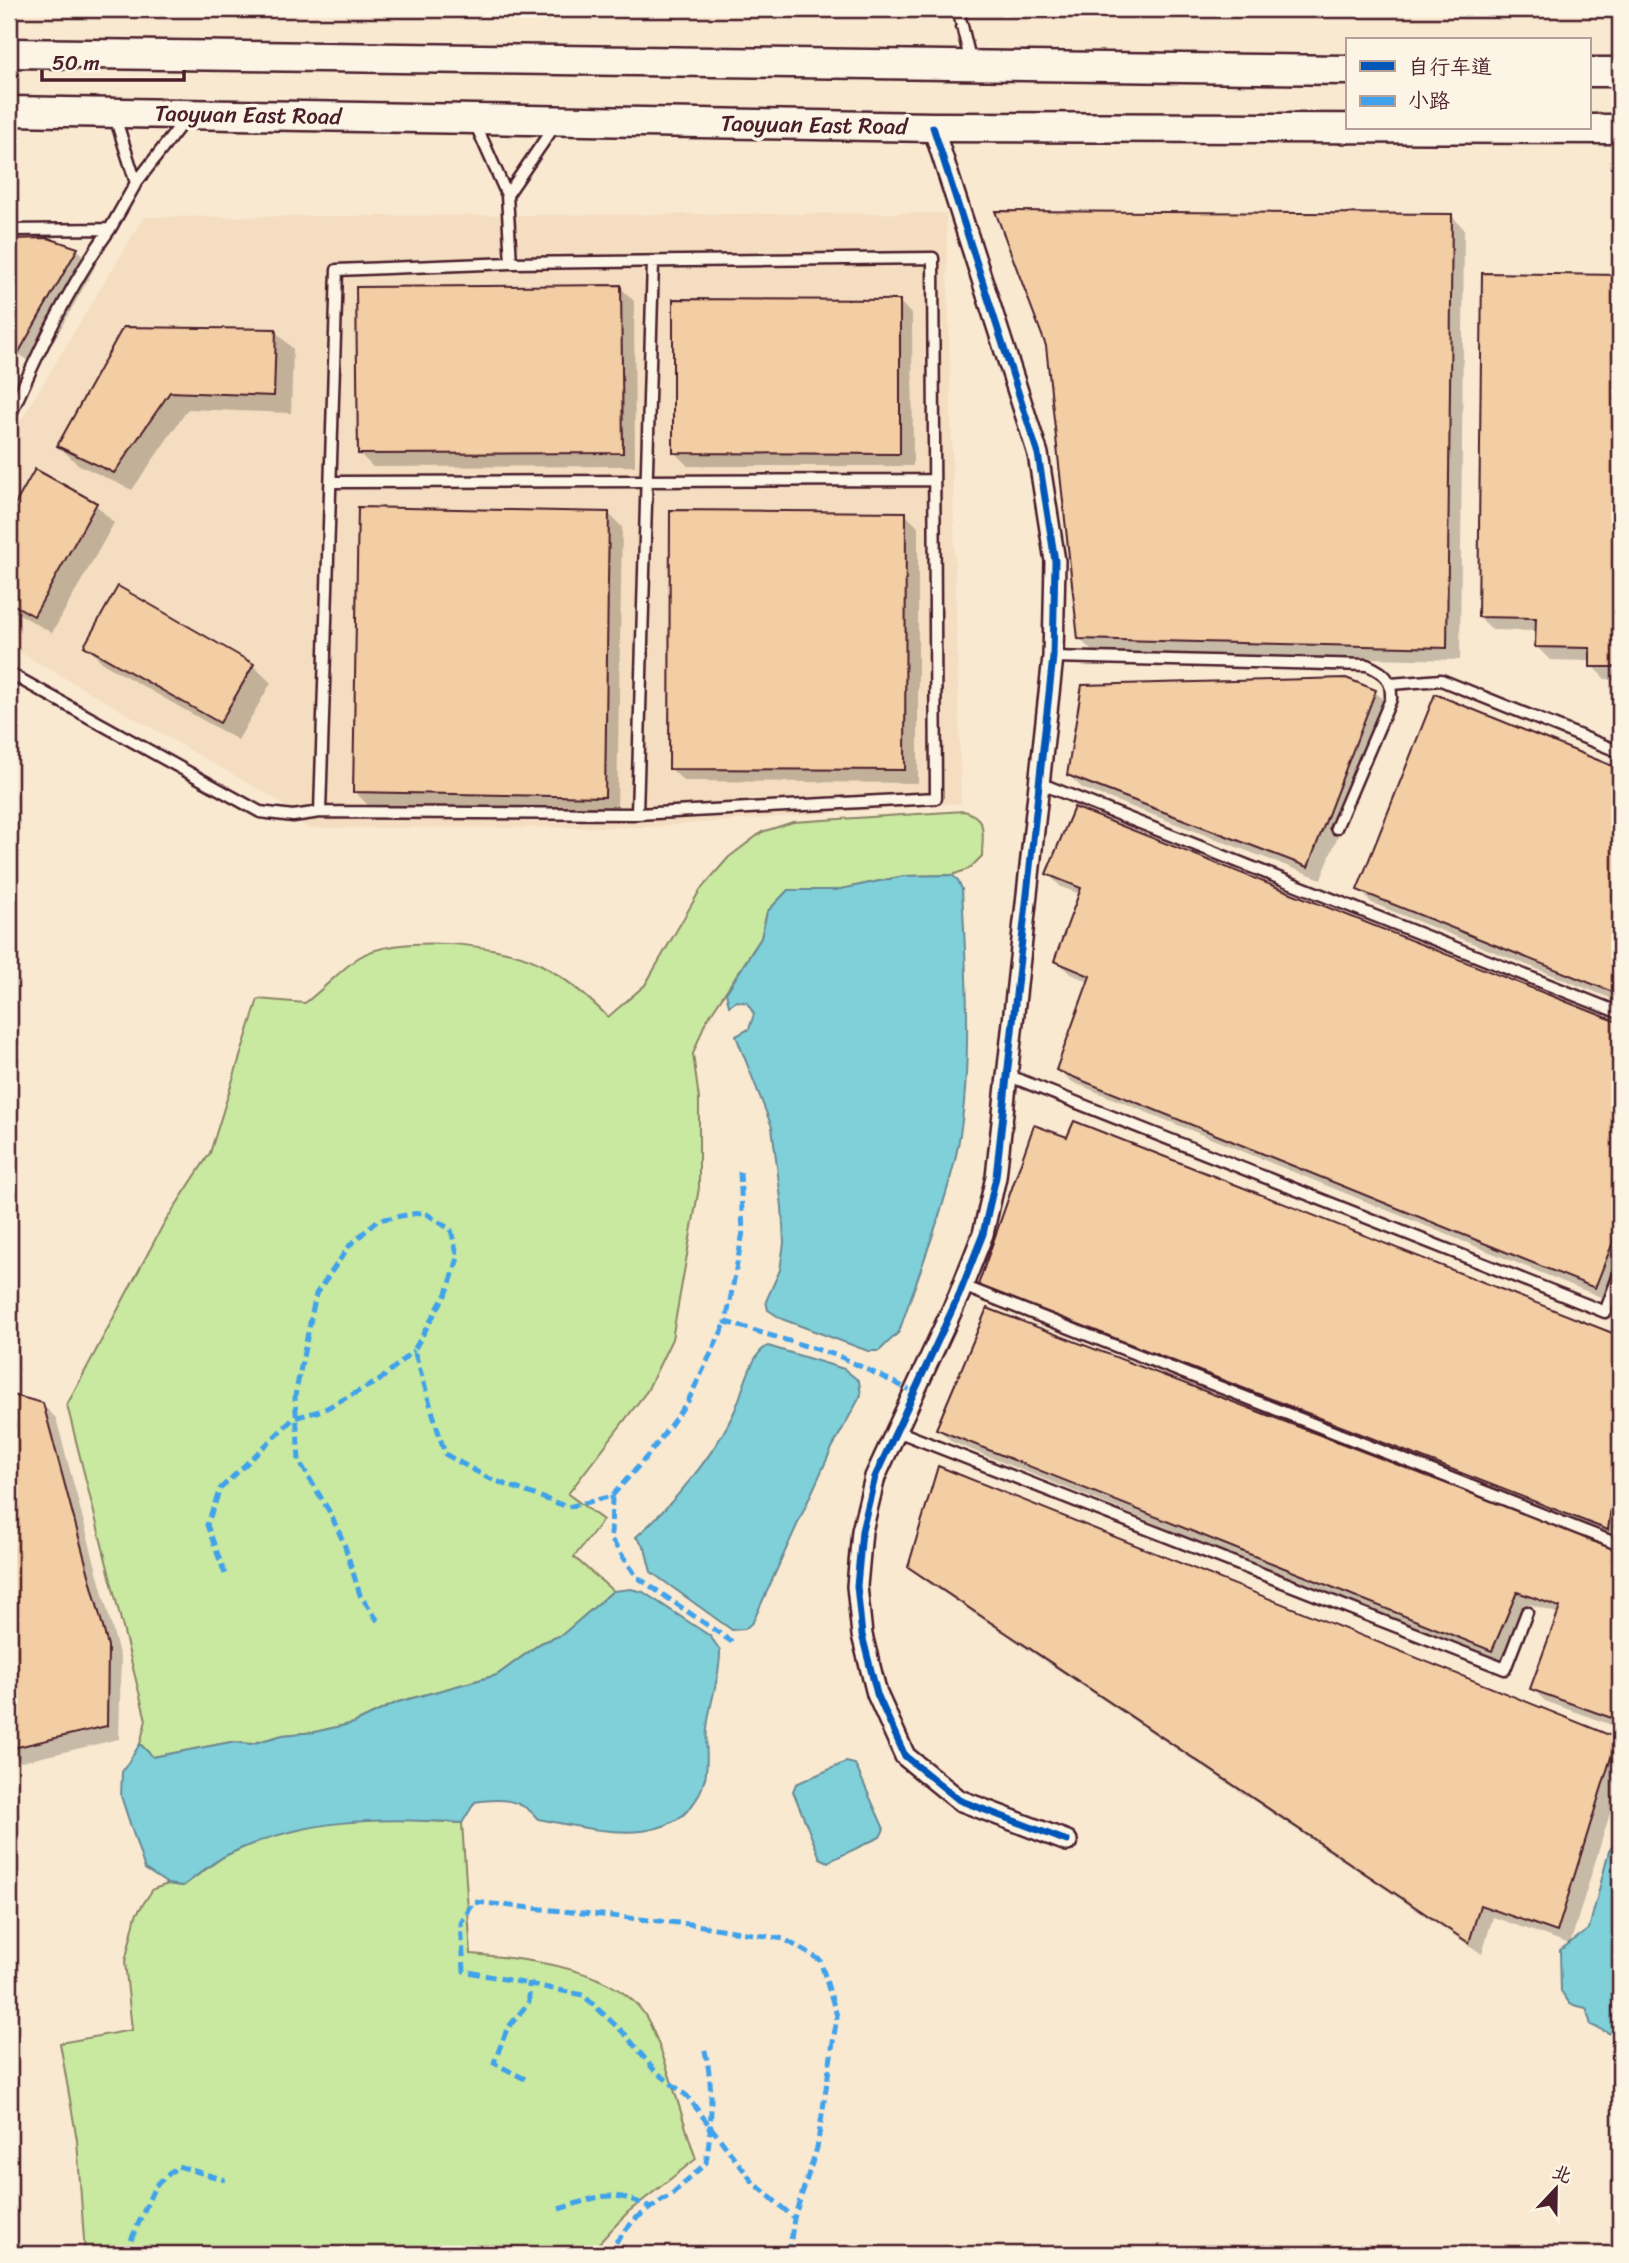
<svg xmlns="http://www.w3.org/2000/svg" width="1629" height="2263" font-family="Sriracha,'LXGW WenKai TC',sans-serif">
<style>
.built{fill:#f4ddc0}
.green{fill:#c9e8a0;stroke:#8a8466;stroke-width:2}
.water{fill:#7fd0d9;stroke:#6a8993;stroke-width:2}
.shadow{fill:#0003}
.building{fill:#f3cda3;stroke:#4a1f2b;stroke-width:2}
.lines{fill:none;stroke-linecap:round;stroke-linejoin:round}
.lane-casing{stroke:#4a1f2b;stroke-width:15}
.street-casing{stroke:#4a1f2b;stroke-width:24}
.secondary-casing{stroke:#4a1f2b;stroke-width:33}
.lane{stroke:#fcf5e5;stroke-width:10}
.street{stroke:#fcf5e5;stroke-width:19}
.secondary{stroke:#fcf5e5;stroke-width:28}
.quiet{stroke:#40a2eb;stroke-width:5;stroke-dasharray:10 5;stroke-linecap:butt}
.cycleway-casing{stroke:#fcf5e5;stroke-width:11}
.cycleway{stroke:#0057b8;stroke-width:7}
.labels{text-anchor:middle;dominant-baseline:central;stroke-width:7;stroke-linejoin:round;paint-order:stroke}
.street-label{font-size:23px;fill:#4a1f2b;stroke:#fcf5e5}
</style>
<rect width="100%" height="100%" fill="#f9e9d1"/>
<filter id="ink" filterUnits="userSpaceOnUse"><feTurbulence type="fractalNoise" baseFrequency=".0143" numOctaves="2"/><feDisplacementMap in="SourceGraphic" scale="14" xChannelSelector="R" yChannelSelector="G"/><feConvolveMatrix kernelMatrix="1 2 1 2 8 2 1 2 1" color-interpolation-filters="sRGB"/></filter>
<g filter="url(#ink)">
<!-- built -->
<path class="built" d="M946,213L961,803L650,827L307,828L277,800L9,646V440L144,217Z"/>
<!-- green -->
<path class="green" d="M964,811C989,818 982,835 982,856L969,869L952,875L904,876L836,890H788L767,912L761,938L705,1023L693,1054L699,1099V1188L672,1339L647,1391L568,1494L603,1520L574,1557L613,1591L562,1635L541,1643L497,1675L398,1702L354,1723L315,1732L283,1735L251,1744L231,1742L153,1757L140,1744L146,1720L67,1405L163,1225L210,1153L258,999L305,1003C323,990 339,971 358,958C394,934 498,943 536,962C564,976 586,995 608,1017L645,985L700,890L729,857L762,832L793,822Z
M383,1818L462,1823L471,1954C524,1959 622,1967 649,2022C668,2062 681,2116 696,2159L628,2212L589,2254H85L77,2140L60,2043L132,2030L125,1962L136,1915L153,1889L168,1884L183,1886L224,1856L265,1838L331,1822Z"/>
<!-- water -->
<path class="water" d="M952,875L958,880L962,889C966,970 974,1080 955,1160C941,1218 918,1275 899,1332L879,1351H868L782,1319L768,1310L766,1301L780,1270L784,1243L782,1207L772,1127L736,1036L749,1029L754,1014L747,1003L737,1001L729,1006L726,993L761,938L767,912L788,890H836L904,876Z
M768,1346L844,1369L859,1381L861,1395L832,1448L753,1622L745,1629L732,1630L651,1572L645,1548L636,1537C672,1505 715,1455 735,1410C743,1392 751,1352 768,1346Z
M631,1589L643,1592L710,1636L720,1650C721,1676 709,1703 707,1729C705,1745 709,1762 705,1778C685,1856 593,1829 538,1819C521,1798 500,1798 475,1802L462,1823C381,1817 301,1818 227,1855C211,1863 197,1876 183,1886L168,1884L145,1869L121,1796L122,1772L140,1744L153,1757L231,1742L251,1744L283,1735L315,1732L354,1723L398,1702L497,1675L541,1643L562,1635L613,1591Z
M846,1762L855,1764L884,1829L880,1837L828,1862L820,1858L793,1791L796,1784Z
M1620,1836V2038L1591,2025L1586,2008L1570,2004L1561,1991L1560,1950L1589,1929L1609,1851Z"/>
<!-- shadow -->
<path class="shadow" d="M1451,215L1464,229L1460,660L1093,652L1080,639Z
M48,240L77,249L95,267L38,369L9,346V241Z
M1484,275L1620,277V680L1605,679L1592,666V661L1550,660L1537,647V631L1493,630L1479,617Z
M620,287L634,301L635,466L373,467L360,454Z
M899,301L912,315L913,466H688L674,452Z
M275,331L293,349L291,413L188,409L132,490L77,464L59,446Z
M9,363L28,382L9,425Z
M35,471L96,505L114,523L52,633L9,608V518Z
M609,514L622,527L617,810L368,805L355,792Z
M905,514L918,527V783L684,781L670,768Z
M86,646L253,665L271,683L238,740L104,664Z
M1346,680L1375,692L1389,705L1321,879L1082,788L1068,774Z
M1436,696L1620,771V1002L1372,903L1359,890Z
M1074,810L1620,1025V1270L1608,1300L1072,1082L1058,1069L1089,982L1069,973L1056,960L1080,894L1061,887L1048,874Z
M1075,1124L1620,1338V1542L993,1298L980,1285Z
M9,1394L42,1404L56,1418L121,1661L119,1739L21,1762L9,1749Z
M938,1428L1613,1548L1620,1556V1728L1545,1701L1532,1688L1559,1614L1530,1604L1505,1664L952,1442Z
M910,1567L1616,1739L1620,1744V1781L1570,1944L1493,1917L1482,1954L924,1580Z"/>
<!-- building -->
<path class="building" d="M995,211L1452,214L1447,648L1078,639L1046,346Z
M48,238L78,248L19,352L9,344V239Z
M1482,273L1620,275V667H1590V648L1535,647L1536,618L1478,617Z
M621,285L623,453L358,454L356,287Z
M673,299L900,300V454L673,453Z
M123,327L276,329L274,396L170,392L114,473L57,446Z
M35,469L97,503L34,616L9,602V515Z
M358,507L609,512L605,797L353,792Z
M670,510L906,512L905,770L669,769Z
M118,586L254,664L220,723L84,646Z
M1346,678L1376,690L1308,867L1067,775L1082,685Z
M1435,694L1620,769V995L1357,890Z
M1074,807L1620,1023V1233L1617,1232L1595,1288L1056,1070L1090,976L1054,961L1081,888L1046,874Z
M1074,1121L1620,1336V1440L1608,1530L978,1285L1034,1125L1067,1137Z
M987,1308L1613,1547L1620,1566V1721L1530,1689L1560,1607L1517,1592L1492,1651L936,1429Z
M9,1394L43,1403L108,1646L107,1726L9,1749Z
M938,1466L1617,1738L1557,1932L1480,1905L1469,1943L908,1567Z"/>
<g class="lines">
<!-- lane casing -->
<g class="lane-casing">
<path id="lane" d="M958,9L971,63
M115,117L136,183
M475,123L507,195L555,125
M507,195L511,263L337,270L320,812L637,814L936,798L933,258L511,263
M9,230L110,229L136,183L186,118
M9,418C38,353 68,287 110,229
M331,482L934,480
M1053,657L1367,665C1385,673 1392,679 1391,699L1336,828
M9,673L260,812L293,816L320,812
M1391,684L1441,680L1620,752
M1039,783L1620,1013
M637,814L653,262
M1007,1075L1605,1312L1620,1272
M963,1286L1620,1545
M897,1431L1505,1669L1527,1612"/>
</g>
<!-- street casing -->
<g class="street-casing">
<path id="street" d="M933,127L1038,454L1055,561L1053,657L996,1177L983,1234L959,1295L875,1477L862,1531L857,1586L862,1635L877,1694L905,1756L959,1800L1067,1841"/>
</g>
<!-- secondary casing -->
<g class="secondary-casing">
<path id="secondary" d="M9,53L1347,70
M1589,72H1620
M9,111L933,127L1620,129"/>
</g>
<!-- lane -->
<use href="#lane" class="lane"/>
<!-- street -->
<use href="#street" class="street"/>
<!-- secondary -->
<use href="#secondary" class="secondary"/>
<!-- quiet -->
<path class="quiet" d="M740,1172L743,1232L726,1322L839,1356L914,1392
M612,1496L611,1539L637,1577L732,1642
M225,1574L207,1525L220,1489L294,1418L323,1410L380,1380L414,1350
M378,1621L360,1595L344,1543L329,1511L299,1461L295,1396L316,1294L350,1245L378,1220L424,1212L451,1230L458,1258L448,1290L414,1350L445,1454L488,1478L568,1507L612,1496L650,1453L688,1401L726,1322
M525,2079L494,2063L507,2029L529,2002V1982
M559,2209C602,2196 610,2188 651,2208
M125,2254L155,2186L178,2166L225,2180
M606,2254L635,2219L673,2193L706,2163C712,2125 714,2085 704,2047
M789,2254L794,2218L817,2148L837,2016L820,1960L784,1939L689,1924L474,1902L461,1923L464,1971L583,1995L626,2035L654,2070L687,2096L752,2181L794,2218"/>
<!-- cycleway casing -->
<g class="cycleway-casing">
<path id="cycleway" d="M933,127L1038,454L1055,561L1053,657L996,1177L983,1234L959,1295L875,1477L862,1531L857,1586L862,1635L877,1694L905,1756L959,1800L1067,1841"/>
</g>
<!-- cycleway -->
<use href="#cycleway" class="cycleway"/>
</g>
</g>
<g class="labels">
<!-- street labels -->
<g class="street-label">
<text transform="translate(248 115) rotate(1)">Taoyuan East Road</text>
<text transform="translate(814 125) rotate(1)">Taoyuan East Road</text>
</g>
</g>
<!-- margin -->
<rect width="1629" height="2263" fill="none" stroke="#fcf5e5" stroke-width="35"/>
<rect x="18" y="18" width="1594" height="2228" fill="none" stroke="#4a1f2b" stroke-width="2.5" filter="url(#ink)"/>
<!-- legend -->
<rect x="1346" y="38" width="245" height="91" fill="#fcf5e5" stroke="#b59f9b" stroke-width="2"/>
<rect x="1360" y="61" width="35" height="10" fill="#0057b8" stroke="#b59f9b" stroke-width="2"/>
<text x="1408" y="74" font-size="21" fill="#4a1f2b">自行车道</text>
<rect x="1360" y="96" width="35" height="10" fill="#40a2eb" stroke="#b59f9b" stroke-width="2"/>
<text x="1408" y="108" font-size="21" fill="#4a1f2b">小路</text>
<!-- north arrow -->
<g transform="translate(1556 2189) rotate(22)" stroke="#fcf5e5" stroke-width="5" paint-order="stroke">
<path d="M0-5L12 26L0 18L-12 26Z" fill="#4a1f2b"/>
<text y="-10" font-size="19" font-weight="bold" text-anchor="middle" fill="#4a1f2b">北</text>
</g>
<!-- scale -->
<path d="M42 70v10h142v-10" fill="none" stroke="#4a1f2b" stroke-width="3.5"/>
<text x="52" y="70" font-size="21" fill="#4a1f2b" stroke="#fcf5e5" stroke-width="5" paint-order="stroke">50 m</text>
</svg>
